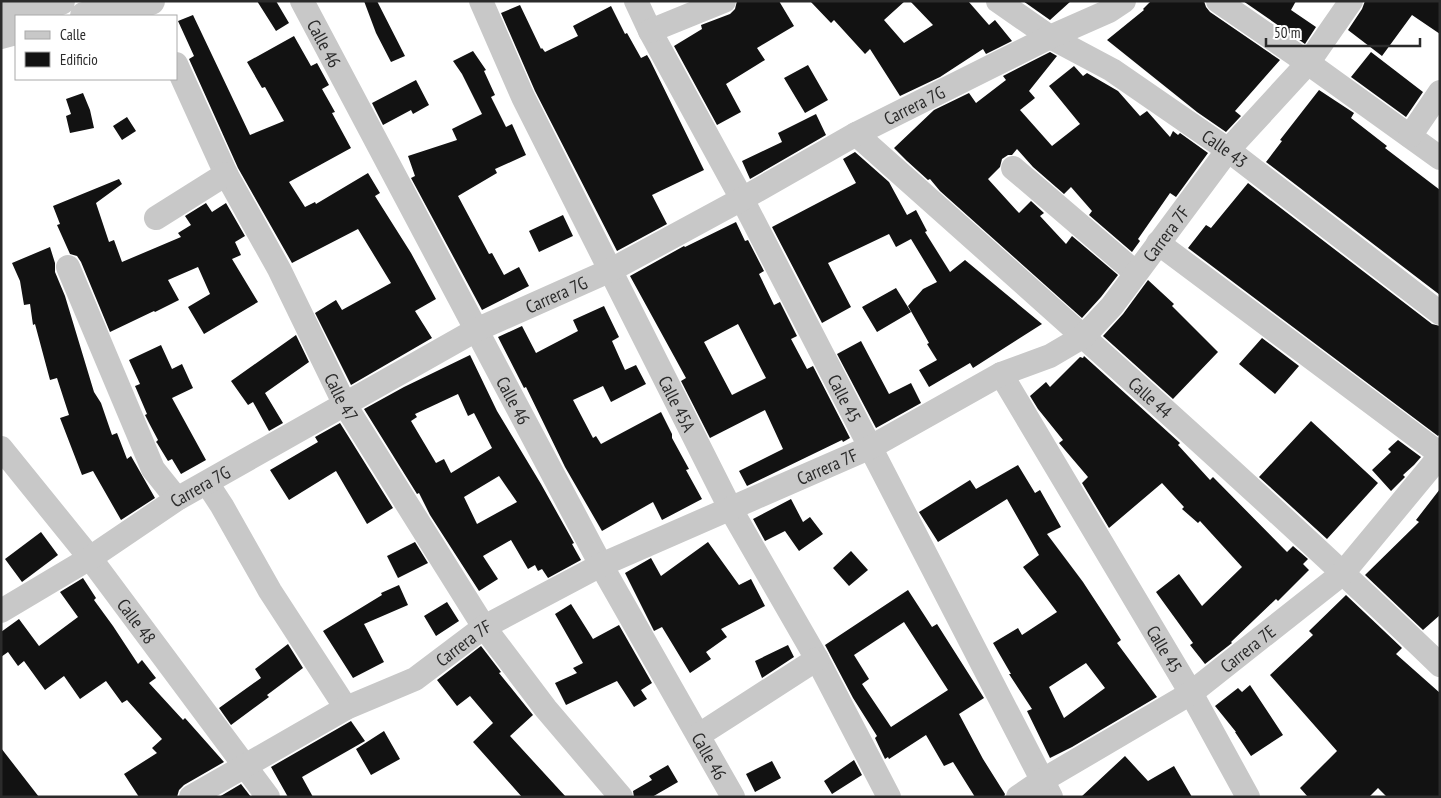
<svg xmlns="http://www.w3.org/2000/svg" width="1441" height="798" font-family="'PT Sans Narrow',sans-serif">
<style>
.building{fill:#121212;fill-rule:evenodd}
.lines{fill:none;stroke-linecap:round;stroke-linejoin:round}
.minor{stroke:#c8c8c8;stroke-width:24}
.tertiary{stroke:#c8c8c8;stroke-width:28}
.labels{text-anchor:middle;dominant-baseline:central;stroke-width:5;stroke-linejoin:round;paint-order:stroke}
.street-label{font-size:18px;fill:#2b2b2b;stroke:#fff}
</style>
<rect width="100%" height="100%" fill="#fff"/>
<!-- building -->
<path class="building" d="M257,1H276L289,23L276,31Z
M364,1H377L405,56L391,62L376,33Z
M737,1H779L794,26L757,48L765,60L726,84L741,112L717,125L674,46L702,29L701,25L730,14L735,9Z
M810,1H905L884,20L904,43L933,25L910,1H968L989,25L995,20L1012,41L986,54L983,49L940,77L900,96L870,49L865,54L834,20L831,23Z
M1023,1H1071L1050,20Z
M1151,1H1204L1206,7L1210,12L1280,60L1235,111L1241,116L1226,132L1197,112L1107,40L1144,10L1143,9Z
M1243,1H1296L1291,10L1316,27L1305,44Z
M1365,1H1440V34L1412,15L1382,56L1348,30L1362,9Z
M520,5L541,49L542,48L545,52L578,36L573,26L611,6L625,34L627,33L641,58L647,55L650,60L704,170L652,195L667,224L617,251L535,91L501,13Z
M193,15L250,135L284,121L265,87L262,88L247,62L294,36L311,66L317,63L329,85L322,89L335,112L332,113L351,148L289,182L305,207L315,202L316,204L368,173L380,193L375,196L411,253L436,299L415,311L432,338L351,385L315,313L336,300L342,310L391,283L358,229L292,263L238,168L189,59L194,56L178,21Z
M473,51L486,70L484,71L495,95L491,97L506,127L512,124L526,155L495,169L497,173L458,196L489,254L492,253L504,275L519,267L529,286L482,310L411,178L415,176L408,156L457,140L452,129L482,114L462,74L453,61Z
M1050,52L1057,56L1029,91L1035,98L1020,110L1052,146L1080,124L1049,86L1074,66L1083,76L1087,73L1118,91L1140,116L1147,111L1170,137L1173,131L1178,135L1180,133L1208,153L1176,197L1170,193L1138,239L1140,241L1132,252L1089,215L1092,211L1071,187L1064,194L1033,167L1017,149L1012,155H1008L1002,159L1000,167L988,179L1019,213L1031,201L1044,213L1040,216L1066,244L1072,236L1118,275L1101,297L1082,318L940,191L930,179L928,180L907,161L894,148L934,110L969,93L976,103L1006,80L1003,76Z
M1371,52L1423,92L1406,117L1351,77Z
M808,65L828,100L805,113L784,78Z
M416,80L429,105L413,114L411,110L383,125L372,103Z
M1319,90L1354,113L1351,118L1387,146L1385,148L1440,190V295L1266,162L1282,141L1280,140Z
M83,93L90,110L94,128L70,133L66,116L71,114L66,99Z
M816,114L826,135L750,179L742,161L782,142L778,133Z
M127,117L136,131L122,140L113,126Z
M855,152L889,182L907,215L916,210L927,231L925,232L950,272L965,260L1042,324L973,368L970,363L929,387L919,370L937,360L927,344L929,343L908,306L923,289L937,282L911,239L896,247L889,234L828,263L851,307L822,323L772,227L856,183L843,159Z
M119,179L122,184L96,203L109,242L114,240L122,262L181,237L178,233L191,225L185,216L206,203L212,212L226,203L245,236L235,242L241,255L232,259L258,302L204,334L188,307L210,294L198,267L168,280L179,300L155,312L154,311L110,332L81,262L77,256L70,254L57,225L60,224L53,206Z
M1248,183L1432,324L1440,326V434L1438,436L1188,248L1206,225L1211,228Z
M563,215L573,236L539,252L529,231Z
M736,222L745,241L748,240L764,271L759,274L774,305L780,302L797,336L791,339L807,369L813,366L850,438L843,442L842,440L747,486L739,471L783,449L765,410L710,438L681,381L686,378L630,276L684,246L685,247ZM738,324L766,378L732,395L704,342Z
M50,247L55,263V272L65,296L94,392L101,403L112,435L117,433L127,459L131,456L155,498L121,520L93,471L82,475L60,418L69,415L57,378L50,380L35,324L33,325L30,304L24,305L20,281L12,263Z
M1148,280L1174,304L1172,306L1218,352L1173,399L1103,336L1123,314Z
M896,288L911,312L877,332L862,307Z
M604,306L619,337L612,341L625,370L636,365L646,384L611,402L603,386L573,400L593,438L596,436L601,444L661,412L672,434V438L689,469L686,470L702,499L662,520L653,502L602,531L565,467L526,387L524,388L498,337L522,326L536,353L578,331L573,320Z
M296,335L309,362L265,393L283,423L269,431L253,402L248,405L231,381Z
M1262,338L1299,366L1275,394L1239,364Z
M861,341L889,394L911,383L921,403L876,428L837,354Z
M161,345L172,369L182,364L193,388L172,398L206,460L181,474L172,459L168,461L157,443L156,442L158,440L149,423L145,415L147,414L135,386L140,384L129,360Z
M470,355L497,411L541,484L574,543L572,544L581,560L548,578L542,569L538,571L535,565L528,569L511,540L483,556L498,579L479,591L430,515L419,493L417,494L364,409L404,387ZM458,394L468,416L474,413L492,448L451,473L444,459L436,463L411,421L417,417L415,414ZM499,476L517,502L477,524L464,497Z
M1084,356L1180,443L1178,445L1210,480L1213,477L1287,552L1293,546L1308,559L1303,564L1309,570L1278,601L1276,599L1231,642L1232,643L1205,664L1190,645L1193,643L1156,592L1179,574L1202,606L1242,567L1200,521L1198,523L1182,509L1184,507L1162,483L1109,528L1082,483L1088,477L1059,443L1063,440L1038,409L1030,396L1046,382L1050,387L1080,357L1083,358Z
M1311,421L1378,483L1327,539L1259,477Z
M340,423L393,508L367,524L336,471L289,500L270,470L318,442L315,437Z
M1398,440L1421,457L1414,465L1403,475L1405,477L1391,491L1372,470L1391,452L1388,449Z
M1018,465L1035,493L1040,490L1061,527L1047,534L1083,582L1121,640L1117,643L1157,697L1072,747L1050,758L1027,711L1032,709L1009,674H1011L993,643L1018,628L1022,635L1057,612L1023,567L1039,555L1007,499L938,542L919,512L970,480L976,489ZM1086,663L1105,688L1064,718L1049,687Z
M1440,489V615L1423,630L1365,575L1419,522L1416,520Z
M791,499L803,522L810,517L823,534L799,551L785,531L765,541L753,519Z
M41,532L58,555L22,582L5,559Z
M415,542L428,563L398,578L387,556Z
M708,542L739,585L751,579L765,606L721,629L727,637L706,652L711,659L690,673L662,627L654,631L625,573L651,558L661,576Z
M851,551L868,570L849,586L833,568Z
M83,578L96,598L94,600L113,626L138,664L142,660L156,678L149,683L183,720L185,718L224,762L184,785L179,790L177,797H139L124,774L157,753L152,748L162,739L127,700L122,703L106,681L80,699L64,676L45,690L24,661L18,666L8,652L1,657V632L19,619L39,646L78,617L60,592Z
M399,585L408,605L364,624L384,662L353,678L323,631L382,595L381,593Z
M908,590L932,627L937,624L984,698L959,714L983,759L1005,794L1004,797H975L953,762L944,766L926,735L889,759L888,757L885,759L875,738L877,736L853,698L825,645ZM904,622L948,690L891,727L862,684L869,679L854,655Z
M1346,595L1402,648L1396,654L1440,693V797H1387L1378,788L1369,797H1308L1300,788L1337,751L1270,675L1313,635L1309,631Z
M447,602L459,621L436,636L424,616Z
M571,604L593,639L619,625L652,683L641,690L647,699L634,707L617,681L566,705L555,683L577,673L573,668L583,663L555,614Z
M288,644L303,668L267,695L269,697L231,725L219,708L261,678L255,669Z
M788,645L794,657L762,678L755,661Z
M481,646L501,672L499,673L533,715L510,736L566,797H522L473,742L493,723L470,696L457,706L437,680Z
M1250,685L1283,735L1251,756L1235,732H1236L1215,706L1238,688L1242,692Z
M351,721L365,741L302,777L313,797H288L271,767Z
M384,731L400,759L371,775L356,749Z
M1,748L39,797H1Z
M1125,756L1148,781L1174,766L1192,797H1081Z
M854,760L862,775L832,794L824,781Z
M772,761L781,778L755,792L746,774Z
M668,765L678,782L652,797H634L633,791L652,780L649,776Z
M241,784L251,797H219Z"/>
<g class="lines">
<!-- minor -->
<g class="minor">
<path id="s1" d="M302,1L601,565L733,797"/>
<path id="s2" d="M481,1L523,97L730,508L817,659L889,797"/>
<path id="s3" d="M636,1L650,31L742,199L1051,797"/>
<path id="s4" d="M998,1L1050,37L1112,70L1228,150L1440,313"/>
<path d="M1218,1L1308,63L1440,158"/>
<path d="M650,31L724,1"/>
<path id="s5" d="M176,64L226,174L279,269L345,405L484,627L546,709L621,797"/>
<path id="s6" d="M856,134C1052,309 1250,483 1440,665"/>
<path d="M1410,136L1440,92"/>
<path d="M1013,168L1136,273"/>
<path d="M156,218L226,174"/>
<path d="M1158,243L1440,454"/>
<path d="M68,267L153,469L177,499"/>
<path id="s7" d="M1001,374L1191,693L1248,797"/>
<path id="s8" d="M1,448L90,558L268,797"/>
<path d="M207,483L222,506L270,591L346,708"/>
<path id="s9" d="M1,611L90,558L177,499L476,330L611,270L742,199L856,134L1050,37L1109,11L1124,1"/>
<path d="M699,735L817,659"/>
<path id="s10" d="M191,797L346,708L415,679L484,627L601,565L871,447L1001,374L1050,356L1084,336L1112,306L1228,150L1308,63L1351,1"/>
<path id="s11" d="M1018,797L1043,780L1191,693L1343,573L1440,456"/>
</g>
<!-- tertiary -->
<path class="tertiary" d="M1,14L61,1
M84,16L151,1
M1,35L16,31"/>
</g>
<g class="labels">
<!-- street labels -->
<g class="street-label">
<text stroke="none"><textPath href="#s1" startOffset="48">Calle 46</textPath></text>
<text stroke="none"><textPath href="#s9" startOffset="1045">Carrera 7G</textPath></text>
<text stroke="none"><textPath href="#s4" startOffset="271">Calle 43</textPath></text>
<text stroke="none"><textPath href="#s10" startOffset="1139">Carrera 7F</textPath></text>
<text stroke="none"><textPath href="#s9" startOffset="640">Carrera 7G</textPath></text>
<text stroke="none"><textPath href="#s5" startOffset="372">Calle 47</textPath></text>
<text stroke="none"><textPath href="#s6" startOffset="395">Calle 44</textPath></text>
<text stroke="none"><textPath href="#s3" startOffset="449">Calle 45</textPath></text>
<text stroke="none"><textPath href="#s1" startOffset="452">Calle 46</textPath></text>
<text stroke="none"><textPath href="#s2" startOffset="448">Calle 45A</textPath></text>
<text stroke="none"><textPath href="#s10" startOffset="719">Carrera 7F</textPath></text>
<text stroke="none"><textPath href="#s9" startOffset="235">Carrera 7G</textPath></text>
<text stroke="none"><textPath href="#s8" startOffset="220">Calle 48</textPath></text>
<text stroke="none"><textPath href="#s10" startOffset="314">Carrera 7F</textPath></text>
<text stroke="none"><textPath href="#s7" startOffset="320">Calle 45</textPath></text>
<text stroke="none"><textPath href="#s11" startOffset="274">Carrera 7E</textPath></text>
<text stroke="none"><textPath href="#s1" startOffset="858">Calle 46</textPath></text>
</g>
</g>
<!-- border -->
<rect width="1441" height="798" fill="none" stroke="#2b2b2b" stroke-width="5"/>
<!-- legend -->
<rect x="15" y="15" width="162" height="65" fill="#ffffff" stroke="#aaaaaa"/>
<rect x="25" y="31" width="25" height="8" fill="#c8c8c8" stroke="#aaaaaa"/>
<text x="60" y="40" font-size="15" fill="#2b2b2b">Calle</text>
<rect x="25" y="52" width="25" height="15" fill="#121212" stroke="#aaaaaa"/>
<text x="60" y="65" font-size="15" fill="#2b2b2b">Edificio</text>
<!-- scale -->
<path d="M1266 38v8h154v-8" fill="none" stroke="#2b2b2b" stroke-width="2.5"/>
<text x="1274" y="38" font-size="15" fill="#2b2b2b" stroke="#ffffff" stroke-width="4" paint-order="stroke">50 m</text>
</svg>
